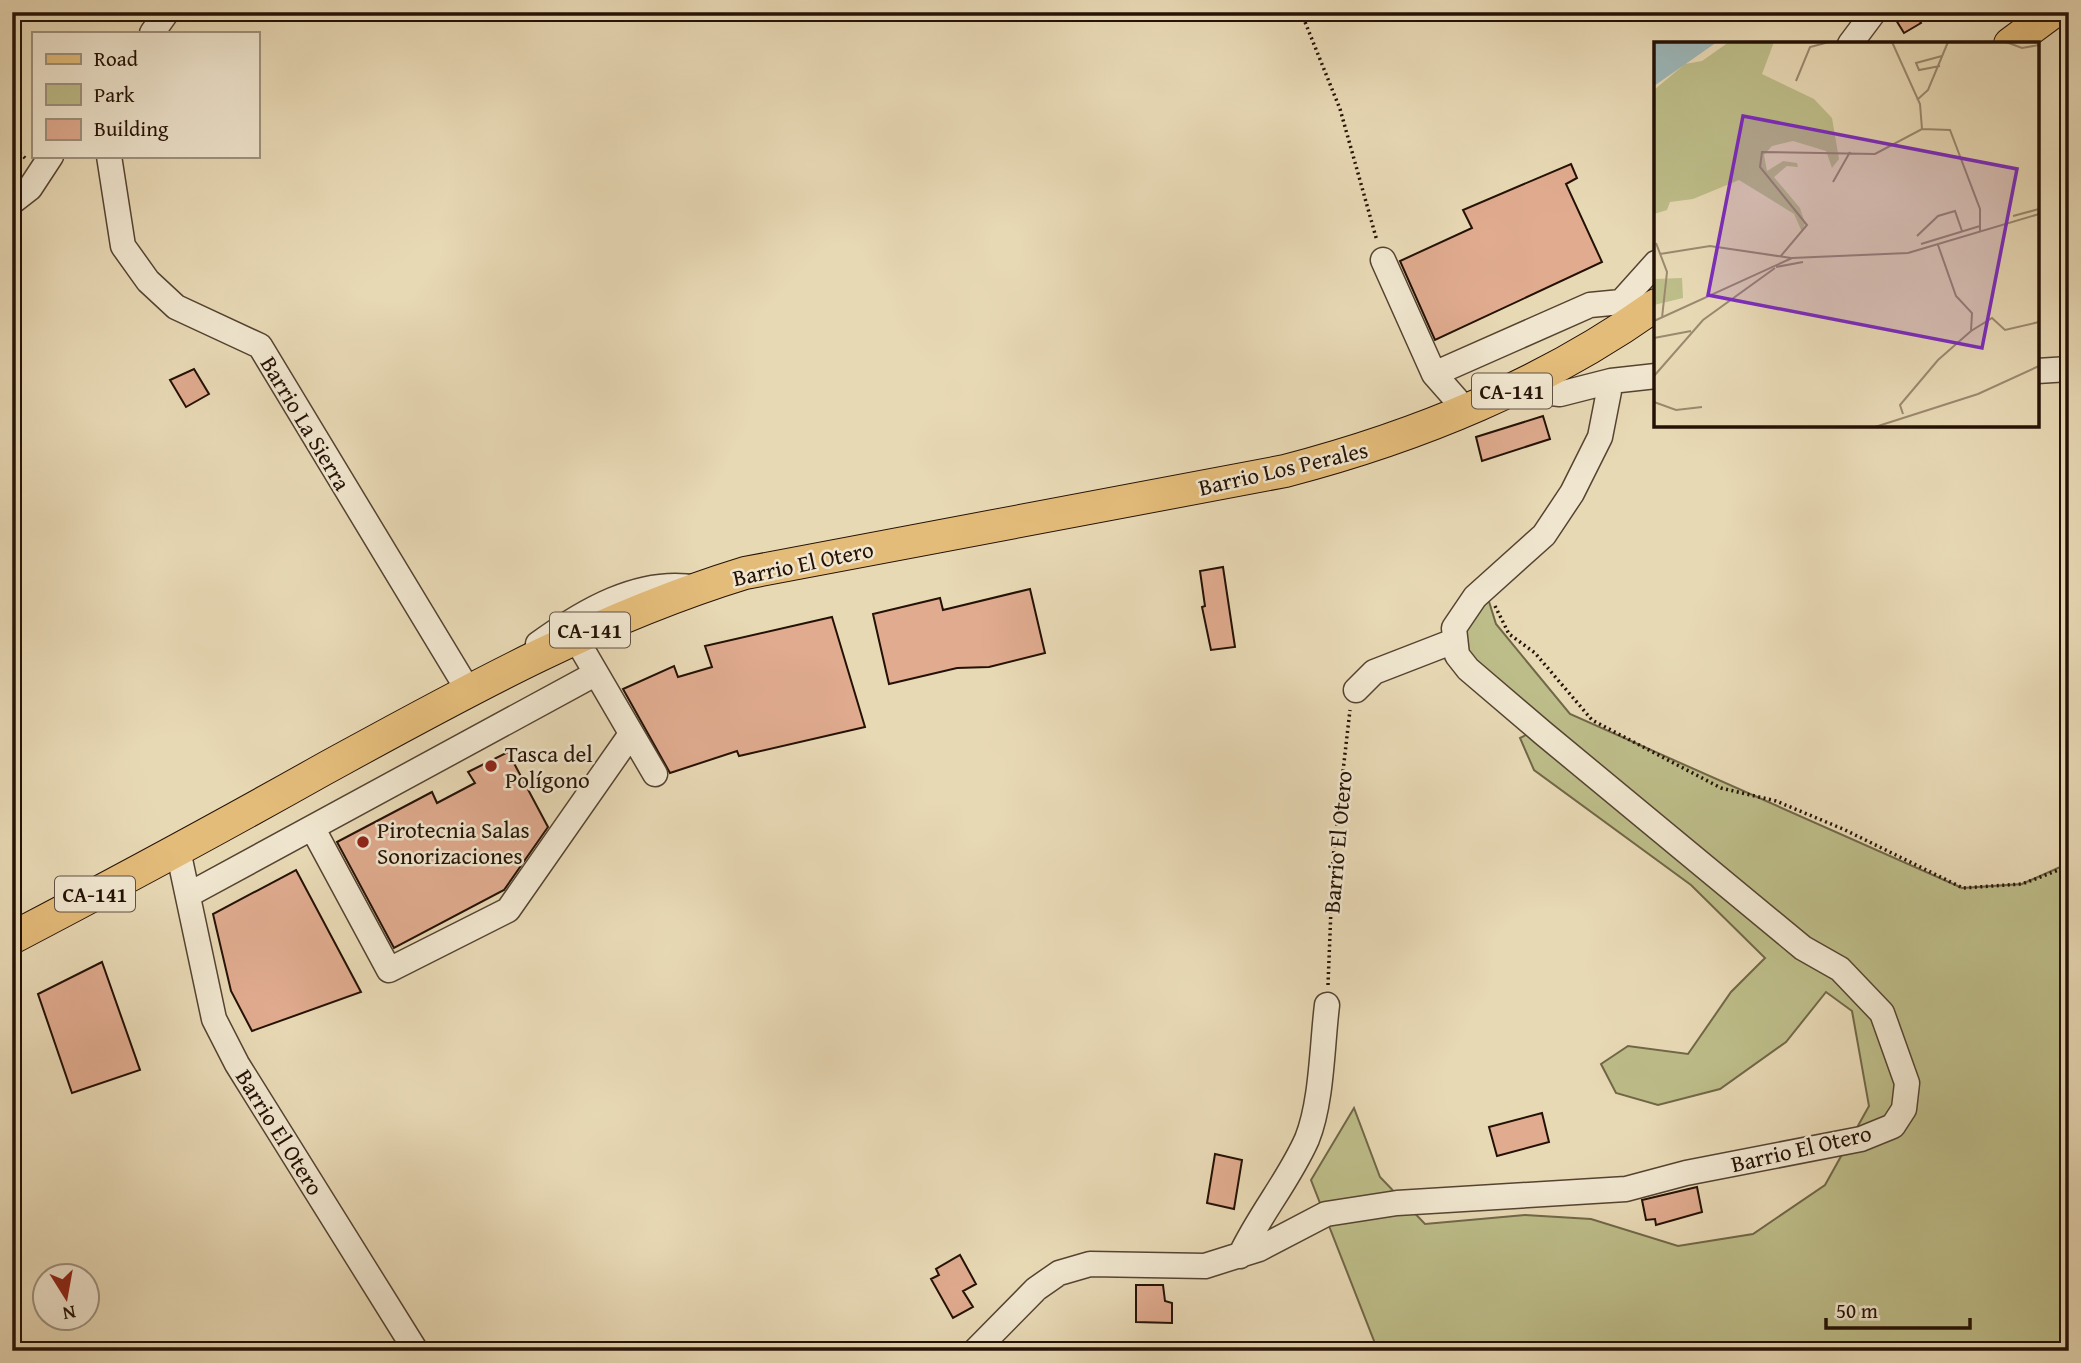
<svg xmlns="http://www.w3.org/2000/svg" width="2081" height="1363" font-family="'Gentium Book Plus',serif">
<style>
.green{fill:#bdbd89;stroke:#706747;stroke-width:2}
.building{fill:#e0ab8f;stroke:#241105;stroke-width:2}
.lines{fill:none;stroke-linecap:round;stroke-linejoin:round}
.minor-casing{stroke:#554331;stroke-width:27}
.major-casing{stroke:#241105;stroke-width:34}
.path{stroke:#241105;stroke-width:3.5;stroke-dasharray:2 3.5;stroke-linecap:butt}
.minor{stroke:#f0e6cf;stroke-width:24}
.major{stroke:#e4bc7a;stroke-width:32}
.poi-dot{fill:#8f2418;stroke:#f0e6cf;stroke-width:2.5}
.labels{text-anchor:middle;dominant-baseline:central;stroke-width:5;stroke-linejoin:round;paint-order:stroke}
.shield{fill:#f0e6cf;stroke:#615142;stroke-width:2}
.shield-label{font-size:21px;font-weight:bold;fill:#241105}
.street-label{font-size:23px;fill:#241105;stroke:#f0e6cf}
.poi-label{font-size:23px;fill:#241105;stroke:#f0e6cf;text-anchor:start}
.inset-road{fill:none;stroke:#9a896f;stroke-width:2}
.view{fill:#7b2cbf;fill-opacity:0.15;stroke:#7b2cbf;stroke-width:3.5}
.inset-edge{fill:none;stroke:#241105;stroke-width:3.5}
</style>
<rect width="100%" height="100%" fill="#e8d9b5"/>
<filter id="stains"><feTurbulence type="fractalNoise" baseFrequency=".00286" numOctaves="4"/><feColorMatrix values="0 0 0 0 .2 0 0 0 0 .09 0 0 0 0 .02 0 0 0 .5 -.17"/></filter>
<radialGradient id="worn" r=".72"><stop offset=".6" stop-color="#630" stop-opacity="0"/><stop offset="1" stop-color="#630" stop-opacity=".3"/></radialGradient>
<!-- green -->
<path class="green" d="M1486,592L1496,624L1570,714L1962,888L2022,884L2069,863V1351H1378L1311,1180L1354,1108L1380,1177L1425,1224L1525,1215L1591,1219L1678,1246L1753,1234L1825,1185L1869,1106L1852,1011L1826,992L1786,1042L1720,1089L1658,1105L1616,1093L1601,1064L1628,1046L1688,1054L1731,992L1765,958L1691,885L1534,770L1520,738L1542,727L1471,662L1463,636Z"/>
<!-- building -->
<path class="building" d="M1891,12H1914L1921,23L1904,33Z
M1571,164L1577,178L1566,184L1602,262L1435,340L1400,261L1472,228L1463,210Z
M194,369L209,394L186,407L170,380Z
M1543,416L1550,439L1482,461L1476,437Z
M1223,567L1235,647L1211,650L1202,607L1205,606L1200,571Z
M1030,589L1045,653L989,667L957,668L889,684L873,614L940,598L943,610Z
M832,617L865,727L739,756L737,751L670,773L623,689L674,666L678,677L712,667L705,646Z
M508,752L548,827L504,890L394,948L337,842L432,792L437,803L475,783L468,772Z
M296,870L361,992L252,1031L231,991L213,914Z
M102,962L140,1070L72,1093L38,994Z
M1542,1113L1549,1142L1497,1156L1489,1127Z
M1215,1154L1242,1160L1234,1209L1207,1203Z
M1697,1187L1702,1212L1656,1225L1655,1219L1646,1220L1642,1200Z
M960,1255L976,1284L963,1291L973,1307L953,1318L931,1279L939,1275L936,1269Z
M1136,1285H1163L1165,1301L1172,1303V1323L1136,1322Z"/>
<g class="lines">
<!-- minor casing -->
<g class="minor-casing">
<path id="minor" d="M152,33L167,12
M1850,44L1874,12
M109,156L123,246L148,281L176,307L260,346L468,690
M12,202L30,188L51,156
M1383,260L1434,374L1456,399L1461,413
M1632,315L1621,302L1656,263
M2037,371L2069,369
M1434,374L1590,305L1621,302
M1517,389L1560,394L1611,381L1656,376
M575,637L655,774
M538,644C582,612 640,577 697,588
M1356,690L1374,672L1454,641
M313,829L389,970L508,910L631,734
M178,850L214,1019L237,1064L416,1351
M188,895L595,674
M1240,1256C1259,1215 1289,1180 1307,1139C1322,1102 1322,1045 1327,1005
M975,1351L1036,1289L1059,1273L1090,1264L1205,1266L1259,1249L1326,1214L1397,1203L1626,1189L1686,1173L1861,1139L1893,1126L1904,1109L1907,1083L1882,1013L1840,969L1803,948L1543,733L1468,669L1457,655L1454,628L1475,597L1544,535L1572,493L1600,437L1611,381"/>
</g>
<!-- major casing -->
<g class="major-casing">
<path id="major" d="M2010,44L2053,12
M12,938C117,883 221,827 324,769C461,694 595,619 745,573L1285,471C1419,436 1543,385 1656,305"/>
</g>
<!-- path -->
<path class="path" d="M1301,12L1340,109L1377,241
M12,22L16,21
M12,145L26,159
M1495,606L1509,634L1535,653L1592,720L1721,788L1776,801L1843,829L1963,888L2022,884L2069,866
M1328,985L1333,858L1350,710"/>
<!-- minor -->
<use href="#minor" class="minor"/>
<!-- major -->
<use href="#major" class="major"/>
</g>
<!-- markers -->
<g class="poi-dot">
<circle cx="491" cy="766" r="7"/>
<circle cx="363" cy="842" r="7"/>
</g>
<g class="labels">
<!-- shield labels -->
<g class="shield">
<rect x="1472" y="373.5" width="80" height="35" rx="5"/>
<rect x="550" y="612.5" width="80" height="35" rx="5"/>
<rect x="55" y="876.5" width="80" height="35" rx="5"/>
</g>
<g class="shield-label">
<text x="1512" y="391">CA-141</text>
<text x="590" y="630">CA-141</text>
<text x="95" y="894">CA-141</text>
</g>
<!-- street labels -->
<g class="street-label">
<text transform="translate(306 423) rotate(59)">Barrio La Sierra</text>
<text transform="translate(1283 468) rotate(-13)">Barrio Los Perales</text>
<text transform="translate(803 563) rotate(-12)">Barrio El Otero</text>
<text transform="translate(1337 842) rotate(-85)">Barrio El Otero</text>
<text transform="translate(280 1132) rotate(58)">Barrio El Otero</text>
<text transform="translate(1801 1148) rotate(-13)">Barrio El Otero</text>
</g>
<!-- poi labels -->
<g class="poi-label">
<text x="505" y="753">Tasca del<tspan x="505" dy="26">Polígono</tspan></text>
<text x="377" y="829">Pirotecnia Salas<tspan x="377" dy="26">Sonorizaciones</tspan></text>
</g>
</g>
<!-- overview -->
<g transform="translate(1654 42)">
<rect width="385" height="385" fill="#e8d9b5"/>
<path d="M75,0H120L108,32L160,57L178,76L185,117L178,126L172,109L139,99L118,104L110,113L113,129L129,119L143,121L144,125L133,124L120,135L146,166L151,181L148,190L140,172L85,138L39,157L16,160L13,168L0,172V48L31,22L48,19ZM28,236L29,256L0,263V237Z" fill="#bdbd89"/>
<path d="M0,0H63L0,44Z" fill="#9cb7b9"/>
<path class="inset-road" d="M238,0L266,62L268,87M352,0L368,6L385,3M286,24L265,28L262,21L288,14M142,39L156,5L175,0M263,58L274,48L294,0M179,140L196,110M359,174L385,167M263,194L284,174L301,169L308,189M2,201L13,230L8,276M267,202L326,184M6,212L56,204L137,216M126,215L153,183L106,125L108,110L221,112L268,87L296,88L326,167V190M122,225L149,220M0,279L138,216L254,211L385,172M317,289L338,276L351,288L385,280M0,296L37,289M0,334L49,278L121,226M0,360L22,368L48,365M249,372L246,363L284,318L317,289L318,271L302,254L284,203M221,385L324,352L385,324"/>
<path class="view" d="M89,74L363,127L328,306L54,253Z"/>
<rect width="385" height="385" class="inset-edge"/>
</g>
<!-- margin -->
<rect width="2081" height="1363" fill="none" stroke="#e8d9b5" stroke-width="42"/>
<rect x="14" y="14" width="2053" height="1335" fill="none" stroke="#241105" stroke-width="3.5"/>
<rect x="21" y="21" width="2039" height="1321" fill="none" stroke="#241105" stroke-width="2"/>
<!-- legend -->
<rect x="32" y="32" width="228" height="126" fill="#f0e6cf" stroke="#9e917e" stroke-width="2"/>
<rect x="46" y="54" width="35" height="10" fill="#e4bc7a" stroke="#9e917e" stroke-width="2"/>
<text x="94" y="66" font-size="21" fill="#241105">Road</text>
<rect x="46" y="84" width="35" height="21" fill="#bdbd89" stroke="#9e917e" stroke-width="2"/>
<text x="94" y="102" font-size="21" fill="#241105">Park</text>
<rect x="46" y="119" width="35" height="21" fill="#e0ab8f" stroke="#9e917e" stroke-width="2"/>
<text x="94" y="136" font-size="21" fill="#241105">Building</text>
<!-- north arrow -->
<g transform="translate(66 1297) rotate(169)"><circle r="33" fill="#f0e6cf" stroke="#9e917e" stroke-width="2"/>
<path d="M0-5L12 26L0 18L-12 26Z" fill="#8f2418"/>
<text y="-10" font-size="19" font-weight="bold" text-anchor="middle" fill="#241105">N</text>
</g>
<!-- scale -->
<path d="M1826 1318v10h144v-10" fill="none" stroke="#241105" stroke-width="3.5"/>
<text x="1836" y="1318" font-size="21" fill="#241105" stroke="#f0e6cf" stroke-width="5" paint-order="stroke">50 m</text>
<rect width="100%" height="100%" filter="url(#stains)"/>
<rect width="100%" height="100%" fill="url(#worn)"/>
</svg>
